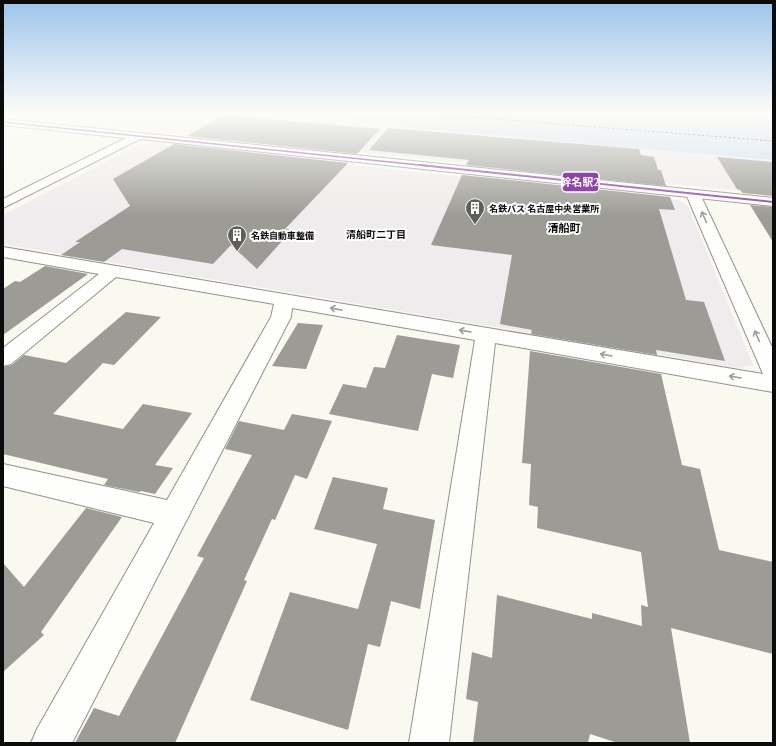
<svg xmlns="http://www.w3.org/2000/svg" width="776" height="746" font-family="Merriweather,'Noto Sans JP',serif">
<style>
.industrial{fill:#f0ebec}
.water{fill:#cadcef}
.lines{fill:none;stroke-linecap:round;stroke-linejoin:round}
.ferry{stroke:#234d8e;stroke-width:1;stroke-dasharray:2.5 2;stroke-linecap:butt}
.building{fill:#9c9b96}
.minor-casing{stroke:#92928e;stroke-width:2}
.tertiary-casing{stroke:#92928e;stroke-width:2}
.minor{fill:#fefefd;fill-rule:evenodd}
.tertiary{fill:#fefefd;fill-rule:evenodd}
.bus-1-far1-casing{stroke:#fff;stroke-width:3}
.bus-1-casing{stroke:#fff;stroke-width:4}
.bus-1-far1{stroke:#8e44ad;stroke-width:1.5}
.bus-1{stroke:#8e44ad;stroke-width:2}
.oneway{stroke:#9d9d9c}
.labels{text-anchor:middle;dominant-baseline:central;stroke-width:4;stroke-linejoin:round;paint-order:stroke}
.far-poi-label{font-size:9px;font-weight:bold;fill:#0b0b0b;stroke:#fff;text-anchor:start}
.far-neighbourhood-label{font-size:10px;font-weight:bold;fill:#0b0b0b;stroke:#fff}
.far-quarter-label{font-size:11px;font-weight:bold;fill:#0b0b0b;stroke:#fff}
.line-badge{stroke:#fff;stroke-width:1.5}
.badge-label{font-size:11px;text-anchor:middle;font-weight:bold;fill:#fff}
</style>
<rect width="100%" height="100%" fill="#f9f9f0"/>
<!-- industrial -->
<path class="industrial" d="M3,113H286L402,123L399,127L773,160V194L3,116Z
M150,143L677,200L687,204L753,365L739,368L3,244V215L138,145Z"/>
<!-- water -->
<path class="water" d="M287,113H711L773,117V160L398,127L402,123Z"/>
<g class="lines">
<!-- ferry -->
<path class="ferry" d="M419,113L773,141"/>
</g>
<!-- building -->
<path class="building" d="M224,115L291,121L380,129L357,154L187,136Z
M388,128L639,149L641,155L654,157L658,170H661L666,186L466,165L469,160L369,150Z
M174,144L348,163L285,229L292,230L257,269L231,245L213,264L122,249L104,262L61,255L80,242H75L130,206L113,179Z
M717,157L773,162V196L743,193L740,190L737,189Z
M462,175L670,197L675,210L659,209L686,300L704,302L725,361L656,350L657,355L531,334L532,330L500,324L512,255L431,245Z
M750,205L773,207V242Z
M45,266L88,274L3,335V289L15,281L20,282Z
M126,312L161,317L114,365L103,363L53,414L123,429L143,404L192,413L155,465L173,468L155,494L141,491L139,492L104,485L108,479L3,454V367L12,365L24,355L66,363Z
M298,323L323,325L306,369L272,366Z
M397,335L460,345L453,378L432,374L418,431L329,414L343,384L366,388L374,367L385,368Z
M530,351L661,374L682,465L700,469L719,550L773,562V654L671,628L690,743H618L590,734L588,743H473L478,702L466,699L472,652L492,658L497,595L592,619V613L642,626L641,605L648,607L641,552L537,528L538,507L529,505L531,464L522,463Z
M292,414L332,421L307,479L295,475L275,520L272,519L244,580L247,581L175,743H75L94,708L119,716L204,558L197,556L252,455L225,449L239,421L284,430Z
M333,477L388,488L383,509L435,520L420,609L391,601L380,647L368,644L348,730L250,700L290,592L358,609L377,544L314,529Z
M86,508L122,517L41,632L44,635L3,672V563L24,587Z"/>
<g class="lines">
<!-- minor casing -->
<g class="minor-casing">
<path id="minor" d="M693,190L698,191L700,194L773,349V392L495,343L449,743H409L475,340L292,308L291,317L72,743H31L37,729L154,523L3,486V464L167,500L271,317L274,304L116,277L11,364L3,366V348L99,274L3,257V247L763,374L686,194L688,191Z"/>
</g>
<!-- tertiary casing -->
<g class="tertiary-casing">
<path id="tertiary" d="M3,119L773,198V206L140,139L3,208V199L126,138L3,125Z"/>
</g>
<!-- minor -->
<use href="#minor" class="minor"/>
<!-- tertiary -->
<use href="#tertiary" class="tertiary"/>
<!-- bus-1-far1 casing -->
<g class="bus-1-far1-casing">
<path id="bus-1-far1" d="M3,122L429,166"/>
</g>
<!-- bus-1 casing -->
<g class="bus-1-casing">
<path id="bus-1" d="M420,165L773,202"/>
</g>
<!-- bus-1-far1 -->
<use href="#bus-1-far1" class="bus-1-far1"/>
<!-- bus-1 -->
<use href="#bus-1" class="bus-1"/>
</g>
<!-- one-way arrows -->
<defs><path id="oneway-shaft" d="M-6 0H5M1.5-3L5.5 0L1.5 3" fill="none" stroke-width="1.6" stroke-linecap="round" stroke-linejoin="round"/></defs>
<g class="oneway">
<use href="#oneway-shaft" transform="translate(704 217) rotate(-114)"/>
<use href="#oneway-shaft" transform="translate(336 309) rotate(-170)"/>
<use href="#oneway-shaft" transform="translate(465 331) rotate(-170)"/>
<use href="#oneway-shaft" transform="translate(757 336) rotate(-114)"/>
<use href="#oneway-shaft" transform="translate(606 355) rotate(-170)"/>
<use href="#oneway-shaft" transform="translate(735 377) rotate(-170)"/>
</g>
<!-- sky -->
<linearGradient id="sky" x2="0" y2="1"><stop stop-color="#9cc4eb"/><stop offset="0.52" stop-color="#fcfcf8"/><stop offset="1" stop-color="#fcfcf8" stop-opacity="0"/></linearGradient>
<rect width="776" height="217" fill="url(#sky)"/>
<!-- icons -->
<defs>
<g id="building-pin" transform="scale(1)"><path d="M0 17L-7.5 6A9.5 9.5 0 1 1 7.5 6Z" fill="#5e5e5b" stroke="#fff"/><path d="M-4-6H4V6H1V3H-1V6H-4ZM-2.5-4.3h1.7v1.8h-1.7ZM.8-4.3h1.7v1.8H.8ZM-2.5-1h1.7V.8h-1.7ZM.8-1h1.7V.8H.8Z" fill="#fff"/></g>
</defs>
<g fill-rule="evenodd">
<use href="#building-pin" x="475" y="208"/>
<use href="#building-pin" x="237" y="235"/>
</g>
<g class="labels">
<!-- far-poi labels -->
<g class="far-poi-label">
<text x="489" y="208">名鉄バス 名古屋中央営業所</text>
<text x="251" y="235">名鉄自動車整備</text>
</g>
<!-- far-neighbourhood labels -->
<g class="far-neighbourhood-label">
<text x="376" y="234">清船町二丁目</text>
</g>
<!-- far-quarter labels -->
<g class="far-quarter-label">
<text x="564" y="228">清船町</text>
</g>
</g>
<rect class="line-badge" x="562" y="172" width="37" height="20" rx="4" fill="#8e44ad"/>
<g class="badge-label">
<text x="580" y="186">幹名駅2</text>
</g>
<!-- border -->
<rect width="776" height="746" fill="none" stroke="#0b0b0b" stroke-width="8"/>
</svg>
